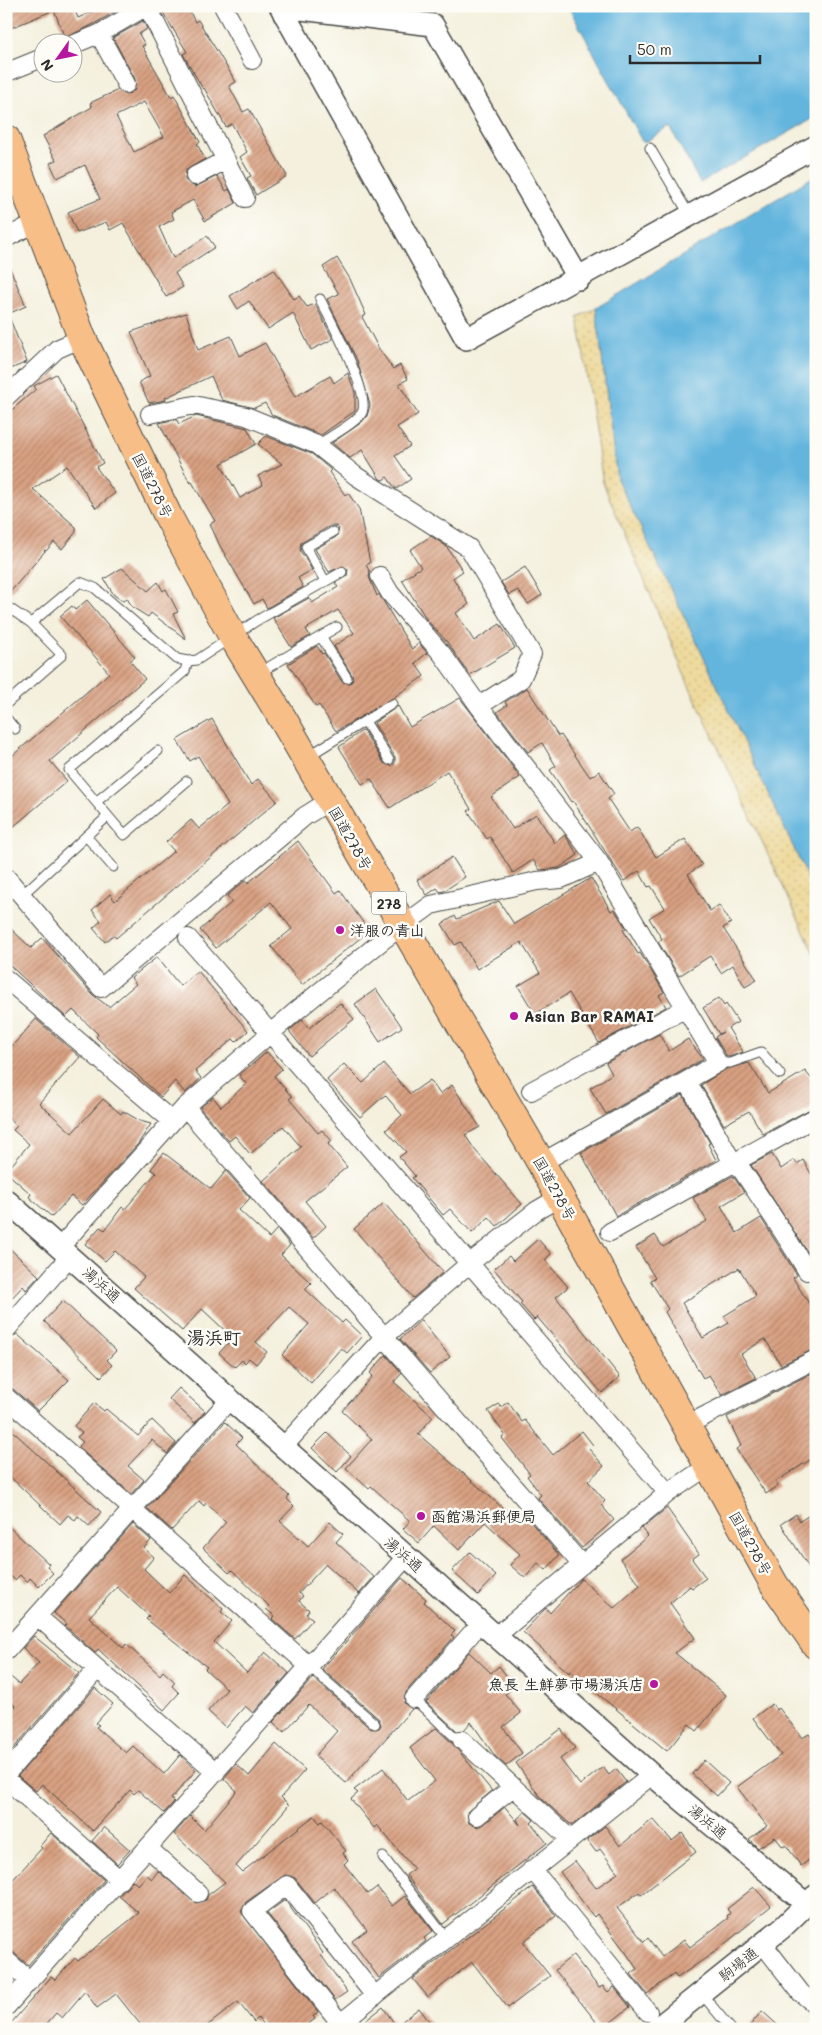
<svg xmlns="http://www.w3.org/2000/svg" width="822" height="2035" font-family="Mali,'Klee One',sans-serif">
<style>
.sand{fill:url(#sand-dots);stroke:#8c8264}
.water{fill:#63b5de;stroke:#477084}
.building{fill:url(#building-hatch);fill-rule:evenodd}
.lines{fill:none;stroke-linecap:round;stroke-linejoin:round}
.service-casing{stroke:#494946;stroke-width:11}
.minor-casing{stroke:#494946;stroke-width:20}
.tertiary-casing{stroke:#494946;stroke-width:24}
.trunk-casing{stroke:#494946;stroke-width:30}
.service{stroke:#fff;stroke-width:9}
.minor{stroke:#fff;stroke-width:18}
.tertiary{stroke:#fff;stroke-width:21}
.trunk{stroke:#f7be88;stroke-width:28}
.poi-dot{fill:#b5179e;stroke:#fdfcf7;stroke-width:2}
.labels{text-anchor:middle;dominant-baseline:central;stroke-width:5;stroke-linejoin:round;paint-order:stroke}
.shield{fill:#fdfcf7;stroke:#6a6a68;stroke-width:1}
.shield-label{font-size:14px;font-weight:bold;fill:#2b2b2b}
.street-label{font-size:15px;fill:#2b2b2b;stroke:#fdfcf7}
.poi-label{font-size:15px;font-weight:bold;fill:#2b2b2b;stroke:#fdfcf7;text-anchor:start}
.quarter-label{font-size:18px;font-weight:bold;fill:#2b2b2b;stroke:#fdfcf7}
</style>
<defs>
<pattern id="sand-dots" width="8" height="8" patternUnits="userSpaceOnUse" patternTransform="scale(1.25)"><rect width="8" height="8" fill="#eeda9e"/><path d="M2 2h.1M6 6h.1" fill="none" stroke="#cb8" stroke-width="1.8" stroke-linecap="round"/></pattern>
<pattern id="building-hatch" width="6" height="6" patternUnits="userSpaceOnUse" patternTransform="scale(1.25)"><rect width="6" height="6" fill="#d9a182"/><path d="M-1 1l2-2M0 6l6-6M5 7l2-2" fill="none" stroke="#b0836b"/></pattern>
</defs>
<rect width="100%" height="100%" fill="#fdfcf7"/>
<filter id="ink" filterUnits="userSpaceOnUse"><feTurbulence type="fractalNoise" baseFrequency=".02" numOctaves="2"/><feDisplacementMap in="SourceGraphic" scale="10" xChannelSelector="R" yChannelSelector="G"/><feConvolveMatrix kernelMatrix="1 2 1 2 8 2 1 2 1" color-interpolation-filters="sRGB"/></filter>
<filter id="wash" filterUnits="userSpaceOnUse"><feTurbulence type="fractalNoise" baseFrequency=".0096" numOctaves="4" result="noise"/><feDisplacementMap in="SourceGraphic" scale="20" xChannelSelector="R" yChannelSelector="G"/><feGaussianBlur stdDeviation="1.12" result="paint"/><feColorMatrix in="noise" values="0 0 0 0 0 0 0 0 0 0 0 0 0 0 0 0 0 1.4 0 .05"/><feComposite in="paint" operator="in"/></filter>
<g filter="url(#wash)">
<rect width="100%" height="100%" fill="#f4f0dd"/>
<!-- sand -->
<path class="sand" d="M596,308L617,479L697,643L816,895V957L687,681L603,483L578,317Z"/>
<!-- water -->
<path class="water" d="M568,6H814L816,10V117L700,183L670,127L643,143Z
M816,175V895L697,643L617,479L596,308Z"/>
<g id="blocks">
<!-- building -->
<path class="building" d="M6,6H73L78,18L105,6H125L94,24L65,38L54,10L6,30Z
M159,6H187L195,22L198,20L236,82L229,86L243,112L249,109L287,176L256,195L247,178L251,176L240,157L247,152L232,124L226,127L204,88L203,89L183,54L187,52Z
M143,21L147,29L139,34L145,45L142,46L171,97L174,95L200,142L197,144L205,159L186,170L185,180L195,187L217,176L226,191L229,189L236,203L205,221L193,200L171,212L174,219L159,227L173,258L207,236L215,247L175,273L183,287L166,297L123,223L110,230L106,222L77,233L68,212L100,199L85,165L57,178L50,163L56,160L43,136L92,107L90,103L118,90L126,95L135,90V79L113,38ZM144,102L164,137L134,152L116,116Z
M337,258L350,279L366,315L362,317L379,349L393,369L400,365L408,379L399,384L418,414L397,427L410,446L395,456L411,479L396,489L387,477L383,480L380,479L362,450L350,458L332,443L362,422L367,416L370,405L357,360L327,299L339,294L323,267Z
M6,259L26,306L8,314L27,362L6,371Z
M274,269L294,299L299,296L307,307L315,304L333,339L311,350L293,313L268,329L249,301L238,309L230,296Z
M186,313L198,350L231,336L240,356L265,343L295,397L330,376L334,383L348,373L355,393V411L321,435L272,415L265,403L254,408L222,400L211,376L165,398L166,400L149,403L139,382L150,376L131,332Z
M56,374L103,463L96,467L115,493L96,508L67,466L33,489L76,527V532L62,549L54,542L46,551L44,550L45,551L6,597V415L36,389L34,386Z
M196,416L247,428L256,444L221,464L240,498L263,485L258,476L282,464L258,444L266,436L312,454L331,470L329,472L345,495L348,493L359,509L370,563L366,565L370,572L369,577L377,596L379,594L412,649L419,643L427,653L415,663L424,676L393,698L336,731L319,705L316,707L288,664L317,646L322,654L324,653L342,682L350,683L353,680L352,675L334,646L354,633L338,610L306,629L310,636L291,647L273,618L309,598L312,603L338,587L335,583L347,576L348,569L343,566L329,572L315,549L336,537L339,529L336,526H330L301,543L300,550L312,570L298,578L303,587L267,608L262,599L254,604L220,546L210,524L215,521L192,482L190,483L159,423L176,419L179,424Z
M431,536L446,546L463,571L453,578L469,604L456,613L474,641L500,624L515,648L470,675L447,642L427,620L402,580L421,567L410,550Z
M525,567L542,595L528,604L518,590L509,595L501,582Z
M122,568L148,591L158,582L163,591L166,589L178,612L173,614L186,639L151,613L148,617L132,607L127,598L123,601L114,595L104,579Z
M87,600L135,657L130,661L145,679L50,761L67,781L6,833V761L109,673L60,616L72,606L75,610Z
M527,688L558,736L561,735L590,777L599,771L614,794L608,799L630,832L637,827L656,857L685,839L702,865L688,874L710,911L719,905L731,923L723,928L757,980L745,987L733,965L721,973L710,956L679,976L658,942L662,939L649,918L665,908L651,886L648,887L639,871L624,881L573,801L571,802L550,770L556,766L542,743L528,752L497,712L507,705L505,702Z
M460,698L520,777L491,797L513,829L536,814L555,843L565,835L578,855L559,868L540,870L533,860L513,873L490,837L487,839L468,811L471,809L447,771L390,808L371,779L362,784L339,747L363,730L384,763L392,766L395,763V757L374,723L398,706L410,727Z
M212,719L251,785L258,779L277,801L116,938L113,935L105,942L93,928L101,921L92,910L110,894L115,901L174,851L166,842L191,820L199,829L228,805L198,756L190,761L177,740Z
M298,841L336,893L340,890L369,931L302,985L271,946L292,929L271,902L216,948L200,930L232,902L227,896L246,880L248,883Z
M452,857L465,877L444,891L440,892L437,888L427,895L417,880Z
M591,878L611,911L614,909L626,928L623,930L638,954L640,953L664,992L659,995L666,1007L599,1043L569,993L535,1014L518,986L540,973L521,942L477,969L461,942L455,945L442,924L455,916L457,919L499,901L514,924Z
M6,924L31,948L42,938L93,995L109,1007L136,984L131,978L157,957L180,986L198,971L248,1031L236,1042L233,1039L195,1071L201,1078L185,1093L175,1081L161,1097L96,1037L98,1034L73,1010L66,1017L6,962Z
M376,989L402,1027L380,1042L355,1004Z
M719,998L724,1006L726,1004L738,1022L728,1028L743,1052L729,1057H727L715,1037L723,1032L719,1034L703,1008Z
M340,1003L354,1019L309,1056L289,1031L302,1020L309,1028Z
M36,1019L80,1057L39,1103L72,1133L103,1099L121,1114L123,1111L140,1121L151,1124L138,1144L82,1205L71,1196L52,1217L29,1197L31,1194L6,1172L29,1144L13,1130L17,1126L6,1116V1053Z
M659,1034L669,1051L688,1039L703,1059L606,1114L590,1088L612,1074L606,1063Z
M267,1052L282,1069L274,1076L292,1097L289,1099L318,1133L322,1130L332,1141L328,1144L347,1167L305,1201L326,1226L313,1238L263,1181L301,1147L283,1126L250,1154L235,1136L229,1141L200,1108L213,1097L221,1107L246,1084L239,1075Z
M749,1063L768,1093L805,1071L816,1084V1106L763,1134L749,1111L724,1125L701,1085L726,1069Z
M344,1064L363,1083L384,1064L410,1094L430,1080L440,1094L452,1085L480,1127L465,1135L475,1150L522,1204L497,1226L489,1217L472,1233L450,1209L443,1215L412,1178L415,1176L399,1157L406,1152L386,1130L402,1115L385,1095L360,1117L327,1080Z
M683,1095L710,1143L708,1144L716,1160L616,1216L581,1153Z
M164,1153L211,1189L226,1171L250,1198L239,1210L269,1238L277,1229L290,1245L281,1255L311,1283L305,1289L342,1323L345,1320L362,1336L347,1353L341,1348L311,1383L282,1355L309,1324L289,1307L256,1342L267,1352L256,1364L249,1358L245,1363L242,1360L235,1367L219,1353L233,1338L202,1309L182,1331L134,1288L144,1277L115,1251L105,1261L85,1244L100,1227L105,1230L122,1207L125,1209L156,1173L151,1169Z
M772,1154L781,1169L794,1160L797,1164L803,1160L816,1182L814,1262L751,1165Z
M733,1176L744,1192L721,1206L737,1233L761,1218L797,1275L793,1278L816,1315V1348L781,1365L765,1339L741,1354L756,1378L722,1395L709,1375L703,1378L686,1349L665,1312L668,1309L650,1280L655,1278L636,1247L655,1235L663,1247L707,1221L693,1198ZM739,1268L756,1296L724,1316L729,1323L703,1338L682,1303Z
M384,1203L443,1272L413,1298L354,1229Z
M538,1239L551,1254L545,1260L568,1287L556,1297L620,1377L602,1393L537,1317L534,1320L520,1304L522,1302L494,1269L509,1256L513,1261Z
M6,1245L39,1276L26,1290L23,1286L6,1304Z
M63,1301L116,1351L107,1360L112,1365L101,1377L44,1321Z
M421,1320L450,1357L430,1373L400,1339Z
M17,1334L69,1380L38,1411L13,1389L6,1386V1340Z
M386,1355L402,1373L394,1382L433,1417L418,1434L510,1514L515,1509L520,1513L522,1512L559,1555L546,1570L538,1563L525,1578L510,1565L520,1554L485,1522L459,1550L434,1526L419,1543L403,1529L410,1521L371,1486L369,1489L346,1468L372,1439L342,1411L373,1376L370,1373Z
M816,1371V1456L775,1482L778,1486L766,1494L736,1449L741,1446L727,1417Z
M179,1388L205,1411L195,1423L169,1399Z
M508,1402L522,1422L525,1420L553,1455L582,1431L593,1445L589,1449L604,1466L588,1481L605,1501L601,1505L614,1520L582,1548L538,1498L541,1495L527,1476L530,1474L502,1438L505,1435L488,1411L499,1404L501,1407Z
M94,1403L104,1411L106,1409L138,1436L152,1420L176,1443L167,1454L152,1440L128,1466L144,1480L131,1494L78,1447L83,1442L77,1437L82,1433L74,1426Z
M225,1422L242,1438L236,1444L289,1496L287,1499L294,1506L280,1521L308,1546L330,1522L343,1534L336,1542L374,1577L359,1594L326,1564L299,1593L303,1596L299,1601L309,1610L306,1614L313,1619L295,1639L272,1619L275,1616L266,1609L269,1606L232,1570L229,1573L203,1548L226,1522L206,1503L204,1506L199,1501L172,1530L147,1508Z
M6,1425L101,1512L89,1526L78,1516L75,1520L68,1515L60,1524L6,1473Z
M327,1433L351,1456L337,1472L312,1448Z
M667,1508L699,1554L692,1559L706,1578L692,1588L690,1586L670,1603L695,1638L675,1653L726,1695L697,1731L689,1724L667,1751L570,1671L569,1673L523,1632L546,1608L550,1613L581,1579L614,1608L640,1585L620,1559L648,1536L642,1528Z
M816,1511V1578L781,1524L796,1514L800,1521Z
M6,1524L49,1564L47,1567L53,1573L39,1587L30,1578L27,1582L20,1575L15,1580L6,1572Z
M133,1524L151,1540L144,1548L154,1557L144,1569L169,1593L185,1575L223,1609L221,1612L232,1621L214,1642L247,1673L265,1652L289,1673L253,1713L245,1706L226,1728L208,1711L227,1689L205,1669L207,1667L146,1619L149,1616L117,1587L89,1617L123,1648L126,1644L160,1675L163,1671L175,1682L172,1686L179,1693L164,1710L98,1649L95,1653L70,1630L65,1626L67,1624L54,1613Z
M470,1552L496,1576L478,1595L452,1571Z
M402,1578L426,1599L424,1602L455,1631L451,1635L454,1637L406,1692L404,1703L412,1709L346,1783L315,1756L337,1731L309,1705L284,1732L273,1722L313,1678L371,1729L379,1728L381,1725L379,1719L322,1669Z
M34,1636L79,1673L6,1757V1715L15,1706L6,1696V1673L19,1684L39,1663L23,1648Z
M469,1652L491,1673L499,1666L515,1687L505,1694L521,1713L503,1727L522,1753L506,1766L495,1756L471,1722L464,1730L457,1731L426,1702Z
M95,1688L113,1704L96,1723L99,1725L96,1727L126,1753L133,1746L164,1774L180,1755L196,1770L171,1799L174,1802L164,1813L138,1790L134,1794L130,1790L93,1831L42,1784L36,1791L18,1776Z
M772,1704L777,1710L779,1708L802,1738L809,1734L816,1743V1855L801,1866L786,1845L783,1847L775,1837L758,1848L749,1839L767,1826L737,1787L781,1755L753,1718Z
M436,1728L452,1743L492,1791L467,1812L469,1823L478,1827L483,1825L505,1807L520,1825L517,1819L525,1812L534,1820L531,1823L547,1843L443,1924L406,1875L414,1869L377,1825L374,1828L351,1799L358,1793L354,1790L383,1768L408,1801L435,1781L410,1748Z
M561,1729L575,1748L560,1759L580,1785L603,1767L609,1775L616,1769L626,1782L574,1824H570L541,1798L516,1763Z
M276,1744L305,1770L281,1797L289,1805L236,1866L242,1872L314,1816L320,1823L322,1821L346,1851L343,1853L348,1860L344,1864L368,1894L377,1887L392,1906L405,1896L433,1931L424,1938L426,1941L379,1978L352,1941L367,1930L334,1887L315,1903L295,1878L285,1875L246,1902L241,1912L318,2012L313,2016L315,2019L301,2029H266L258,2018L254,2022L238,2002L203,2029H144L116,1994L97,2008L85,1991L62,2018L56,2013L42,2029H6L51,1977L55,1980L75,1958L78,1961L139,1913L119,1896L133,1881L138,1885L147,1875L152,1879L158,1871L196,1903L206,1900L208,1895L225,1882L174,1834L190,1816L204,1830L237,1791L224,1779L226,1776L236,1764L249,1776Z
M704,1760L729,1783L717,1796L692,1774Z
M653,1819L672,1841L682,1833L696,1852L641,1895L639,1892L617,1908L644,1942L648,1938L662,1957L684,1940L690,1947L728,1918L727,1916L730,1913L727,1909L754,1887L771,1906L716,1951L677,1978L674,1974L647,1994L631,1974L637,1969L627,1954L597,1914L594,1917L560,1872L575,1861L596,1888L618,1873L600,1849L596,1852L587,1840L605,1826L620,1846Z
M104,1827L130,1850L117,1864L92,1841Z
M51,1833L104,1880L28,1965L13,1952L6,1950V1887L42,1848L40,1846Z
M533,1887L556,1916L523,1942L550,1976L508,2008L472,1962L428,1997L413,1979Z
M285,1900L323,1953L321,1955L347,1992L335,2000L267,1913Z
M573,1955L599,1988L603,1986L608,1992L614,1987L630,2007L602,2029L555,1970Z
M383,2007L396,2026L419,2008L435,2029H355Z
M762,2011L782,2029H747Z"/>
</g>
</g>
<g filter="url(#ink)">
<use href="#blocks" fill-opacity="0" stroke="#494946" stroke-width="1"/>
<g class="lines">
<!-- service casing -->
<g class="service-casing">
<path id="service" d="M650,148L690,216
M317,445C329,437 353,425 361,414C374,398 329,318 320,299
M325,581L306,547L333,532
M6,606L31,623L62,655L6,704
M31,623L80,582L95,588L177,659L188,661L197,660L256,621L342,572
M321,637L347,678
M257,674L337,627
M6,718L15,729
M365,721L389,760
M307,757L392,704
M187,781L124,835L69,770L185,671L188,661
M96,802L158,751
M86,836L113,867
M22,895L108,816
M718,1063H730L761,1052L780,1074
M309,1666L375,1724
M414,1699L456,1738L462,1740
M383,1857L446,1938
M701,1993L731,2029"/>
</g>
<!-- minor casing -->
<g class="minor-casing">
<path id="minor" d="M223,6L252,60
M99,34L126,84
M72,45L99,34L147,6L245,198
M10,71L42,58
M195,176L226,160
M6,238L37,222
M6,397L57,349L82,338
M150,414L194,405L246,416L317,445L356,476L469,548L532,654L521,679L479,706L599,862L718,1063L541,1163
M380,576L390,593L442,654L479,706
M6,877L101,988L305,816L329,801
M188,938L668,1493
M6,979L172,1121
M687,1081L733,1163
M531,1091L686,1008
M185,1107L582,1565
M736,1161C760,1198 785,1233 807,1271
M610,1232L816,1117
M60,1247L185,1107L295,1012L383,940L431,905L537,881L561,879L599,862
M6,1330L70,1256
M6,1397L309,1666
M685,1426L816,1359
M283,1447L384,1337L470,1263L536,1211L560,1197
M37,1616L216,1772
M496,1636L668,1493L708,1466
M6,1651L231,1398
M414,1699L471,1634
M462,1740L570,1839
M6,1774L97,1669
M6,1779L120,1880
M477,1816L513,1787
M148,1848L198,1893
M532,1869L648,2012
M763,1944L801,1993L816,2005
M6,1960L30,1981
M6,2007L406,1557
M333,2029L652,1775
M345,2029L252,1911L287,1885L375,1996"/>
</g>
<!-- tertiary casing -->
<g class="tertiary-casing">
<path id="tertiary" d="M280,6L466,339L816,146
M284,14L301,9L433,25L579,279
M6,1200L652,1775L805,1903
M656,2029L782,1928L815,1896"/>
</g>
<!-- trunk casing -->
<g class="trunk-casing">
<path id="trunk" d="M6,139L82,338L168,516L233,637L284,721L541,1163L774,1584L816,1645"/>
</g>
<!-- service -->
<use href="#service" class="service"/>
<!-- minor -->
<use href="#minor" class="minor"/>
<!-- tertiary -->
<use href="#tertiary" class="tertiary"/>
<!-- trunk -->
<use href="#trunk" class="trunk"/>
</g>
</g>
<!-- markers -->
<g class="poi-dot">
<circle cx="340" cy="930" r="5"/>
<circle cx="514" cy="1016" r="5"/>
<circle cx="421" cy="1516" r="5"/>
<circle cx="654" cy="1684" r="5"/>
</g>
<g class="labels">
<!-- shield labels -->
<rect class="shield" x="371.5" y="891.5" width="35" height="23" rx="4"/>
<g class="shield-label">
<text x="389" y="903">278</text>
</g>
<!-- street labels -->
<g class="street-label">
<text transform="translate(153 485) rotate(63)">国道278号</text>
<text transform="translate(351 838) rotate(60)">国道278号</text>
<text transform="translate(555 1188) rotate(61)">国道278号</text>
<text transform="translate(102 1284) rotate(42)">湯浜通</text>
<text transform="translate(751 1543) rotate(61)">国道278号</text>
<text transform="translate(404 1554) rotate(41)">湯浜通</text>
<text transform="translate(708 1821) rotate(40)">湯浜通</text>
<text transform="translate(738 1964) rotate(-38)">駒場通</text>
</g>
<!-- poi labels -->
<g class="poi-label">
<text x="350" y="930">洋服の青山</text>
<text x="524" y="1016">Asian Bar RAMAI</text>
<text x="431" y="1516">函館湯浜郵便局</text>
<text x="644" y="1684" text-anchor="end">魚長 生鮮夢市場湯浜店</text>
</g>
<!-- quarter labels -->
<g class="quarter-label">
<text x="214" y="1337">湯浜町</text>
</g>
</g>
<!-- margin -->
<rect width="822" height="2035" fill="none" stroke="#fdfcf7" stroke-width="25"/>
<!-- north arrow -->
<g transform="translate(58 58) rotate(237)"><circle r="24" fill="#fdfcf7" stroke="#a9a8a5"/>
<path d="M0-4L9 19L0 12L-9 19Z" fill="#b5179e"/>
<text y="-8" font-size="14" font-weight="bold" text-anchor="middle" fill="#2b2b2b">N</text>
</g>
<!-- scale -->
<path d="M630 55v8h130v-8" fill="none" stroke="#2b2b2b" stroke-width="2.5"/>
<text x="637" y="55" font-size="15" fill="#2b2b2b" stroke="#fdfcf7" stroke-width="4" paint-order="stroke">50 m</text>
</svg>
